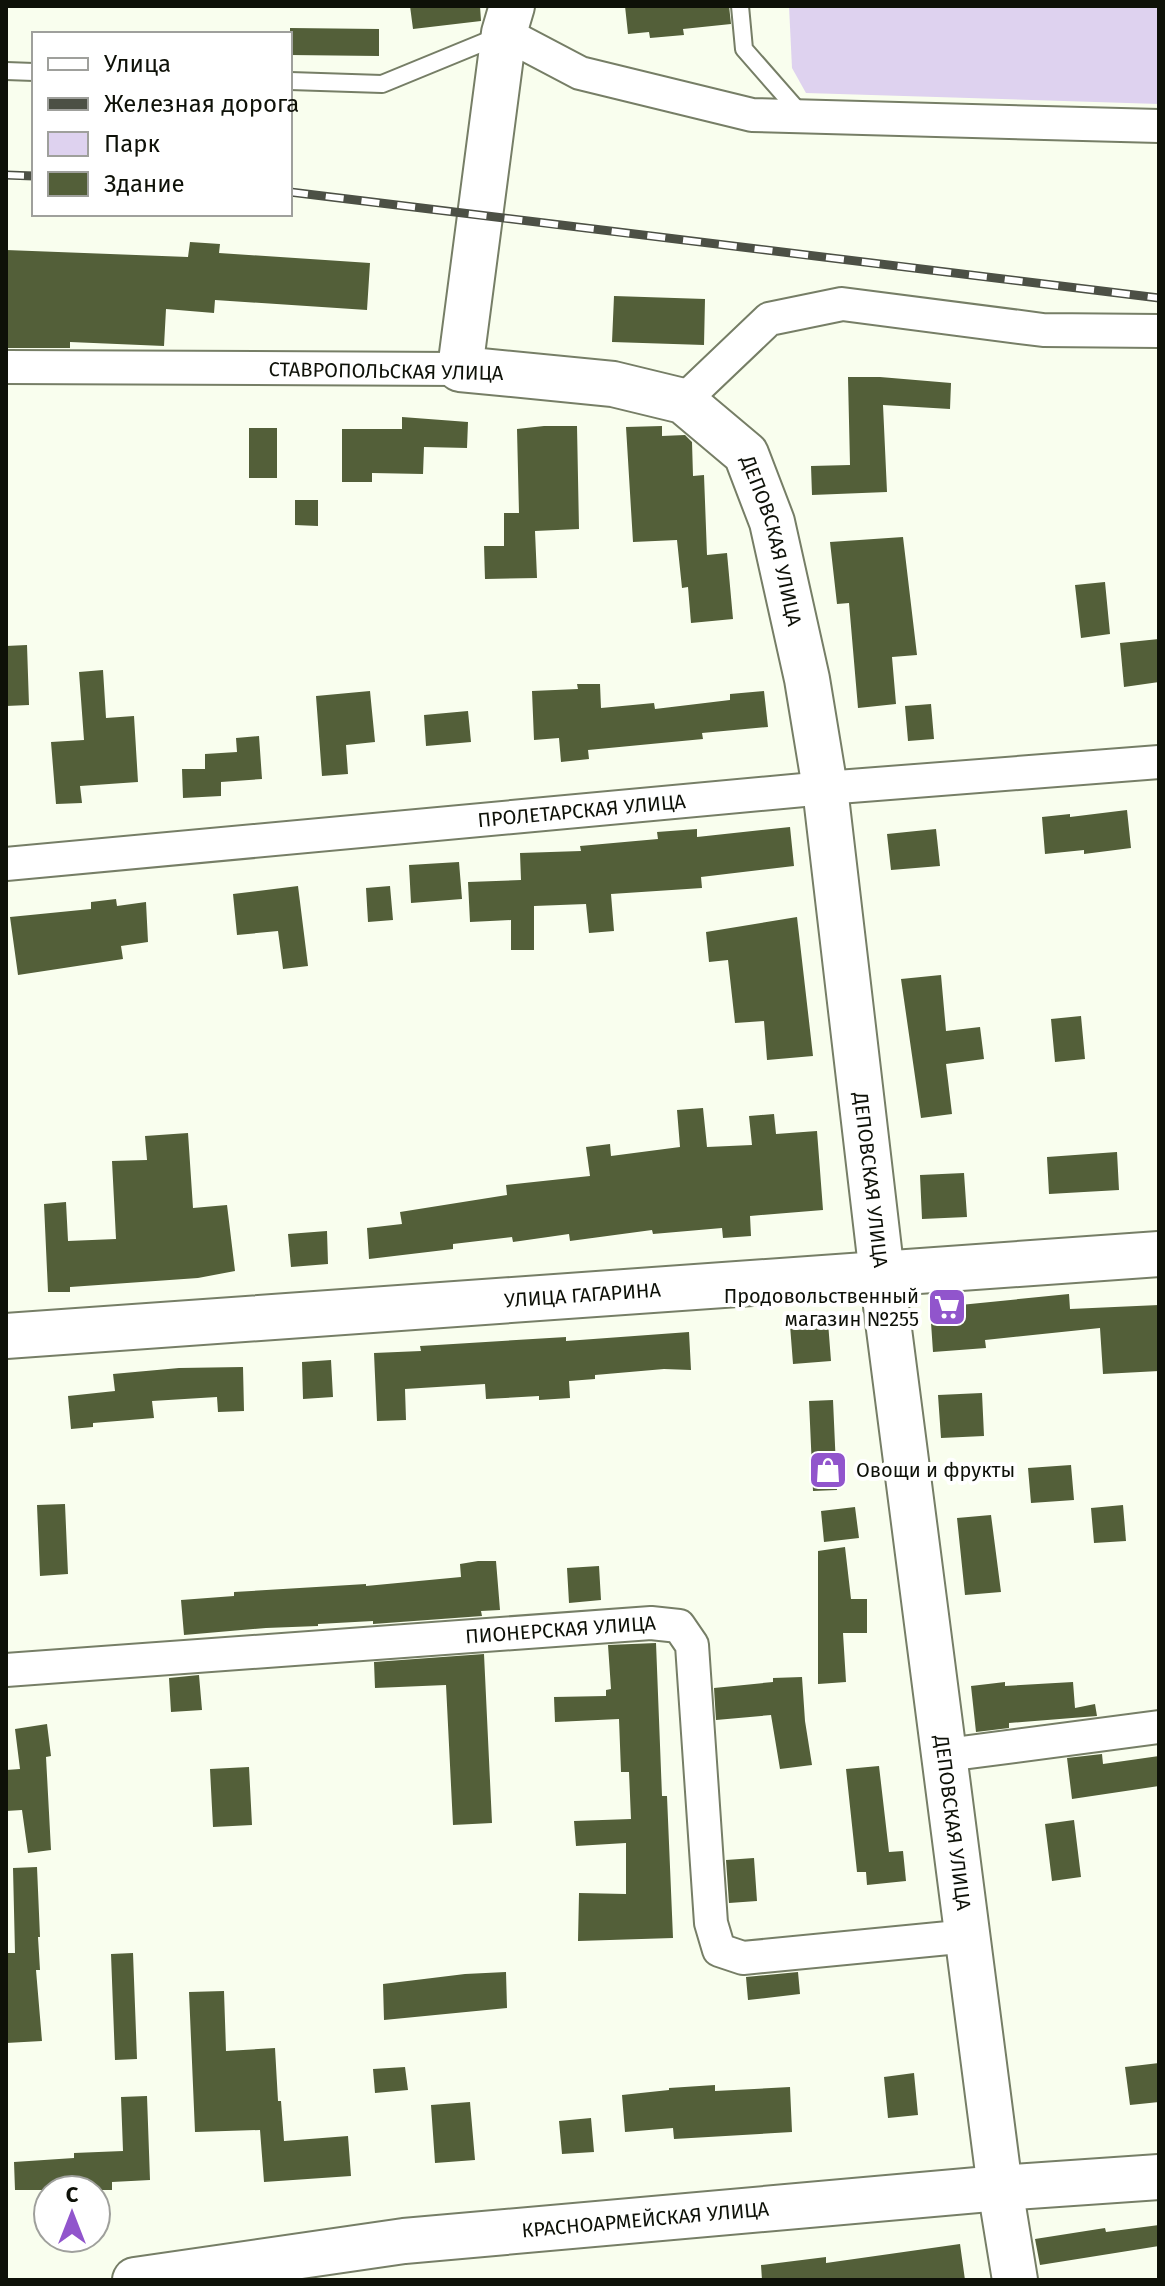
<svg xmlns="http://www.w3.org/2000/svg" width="1165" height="2286" font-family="'Fira Sans',sans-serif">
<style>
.green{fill:#ded2ef}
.building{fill:#535f39}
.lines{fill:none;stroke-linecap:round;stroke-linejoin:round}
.lane-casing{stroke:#767e66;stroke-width:20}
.street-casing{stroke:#767e66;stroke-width:36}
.secondary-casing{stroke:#767e66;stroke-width:48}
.lane{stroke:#fff;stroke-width:16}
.street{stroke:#fff;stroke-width:32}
.secondary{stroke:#fff;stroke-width:44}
.rail-casing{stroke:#4c5045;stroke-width:9}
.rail{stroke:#fff;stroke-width:6;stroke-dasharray:18;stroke-linecap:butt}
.labels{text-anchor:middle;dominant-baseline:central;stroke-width:8;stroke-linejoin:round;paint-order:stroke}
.street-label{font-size:20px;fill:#0e1108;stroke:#fff}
.poi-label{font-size:20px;fill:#0e1108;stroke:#fff;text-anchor:end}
</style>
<rect width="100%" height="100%" fill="#f9feee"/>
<!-- green -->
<path class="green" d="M789,6H1159V104L806,93L792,68Z"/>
<!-- building -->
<path class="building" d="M410,6H480L481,21L413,29Z
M625,6H729L731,24L683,29L684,35L650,38L649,32L628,34Z
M290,28L379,29V56L290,55Z
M190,242L220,244L219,253L370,263L367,310L215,300L214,313L166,309L164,346L70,342V348H6V250L188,257Z
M614,296L705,299L704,345L612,342Z
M848,377H880L951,383L950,409L883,405L887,492L812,495L811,466L850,465Z
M402,417L468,422L467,448L424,447L423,474L372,473V482H342V429H402Z
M544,426H577L579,529L535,531L537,578L485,579L484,546H504V513H519L517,429Z
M662,426V436L685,435L692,442L693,476L704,475L707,555L727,553L733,619L691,623L688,587L682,588L677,540L633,542L626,427Z
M249,428H277V478H249Z
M295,500H318V526L295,525Z
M903,537L917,655L892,657L896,704L858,708L849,603L837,604L830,542Z
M1105,582L1110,634L1081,638L1075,585Z
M1159,639V682L1124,687L1120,643Z
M27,645L29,705L6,706V646Z
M103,670L106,718L134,716L138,782L80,786L82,803L56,804L51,742L84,740L79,672Z
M577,684H600L601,708L654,703L655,709L730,700V694L764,691L768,727L702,733L703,739L588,750L589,759L561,762L559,738L534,740L532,691L578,689Z
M370,691L375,742L346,745L348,774L322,776L316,696Z
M931,704L934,739L908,741L905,706Z
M468,711L471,742L426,746L424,715Z
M259,736L262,779L221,782V796L183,798L182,769H205V754L237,752L236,738Z
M1127,810L1131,848L1084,854V850L1045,854L1042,817L1070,814V817Z
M790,827L794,866L701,877L702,888L611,894L614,931L589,933L586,904L534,906V950H511V920L470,922L468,882L521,880L520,853L581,851L580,846L658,839L657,832L697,829V837Z
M936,829L940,866L891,870L887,834Z
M459,862L462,899L411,903L409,865Z
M298,886L308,966L283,969L278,931L237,935L233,894Z
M390,886L393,920L368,922L366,888Z
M116,899L117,906L146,902L148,942L121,946L123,959L18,975L10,917L91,909V902Z
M797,917L813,1056L767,1060L764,1021L735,1023L728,960L709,962L706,932Z
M941,975L946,1031L980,1027L984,1059L946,1064L952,1114L921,1118L901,979Z
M1081,1016L1085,1059L1055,1062L1051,1019Z
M703,1108L707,1147L752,1145L749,1116L774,1114L776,1134L817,1131L823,1210L750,1216L751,1236L723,1238L722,1228L653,1234L652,1230L570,1241L569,1234L513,1242L512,1237L453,1244V1249L369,1259L367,1228L402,1224L400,1212L507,1195L506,1185L590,1176L586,1147L610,1144L611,1156L680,1147L677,1110Z
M188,1133L193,1208L227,1205L235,1271L198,1278L70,1287V1292H48L44,1204L66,1202L68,1241L116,1239L112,1161L147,1160L145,1136Z
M1117,1152L1119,1190L1049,1194L1047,1157Z
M964,1173L967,1217L922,1219L920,1175Z
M327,1231L328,1264L291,1267L288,1234Z
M1069,1294L1070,1309L1159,1305V1371L1103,1374L1100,1328L985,1340L986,1348L933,1352L930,1308Z
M828,1322L831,1361L793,1364L790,1325Z
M689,1332L691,1370L664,1369L595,1375V1379L569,1381L570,1398L539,1400V1396L486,1399L485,1384L405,1389L406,1420L377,1421L374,1353L421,1351L420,1346L437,1345L566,1337V1341Z
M331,1360L333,1397L303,1399L302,1362Z
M243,1367L244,1411L218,1412L217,1397L152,1401L154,1418L93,1423V1427L71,1429L68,1396L115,1391L113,1374L179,1368Z
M982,1393L984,1436L941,1438L938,1395Z
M833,1400L837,1490L813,1491L809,1401Z
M1071,1465L1074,1500L1031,1503L1028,1468Z
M65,1504L68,1574L40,1576L37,1505Z
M1123,1505L1126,1541L1094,1543L1091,1508Z
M855,1507L859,1538L824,1542L821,1511Z
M991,1515L1001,1592L965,1595L957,1518Z
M845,1547L851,1599H867V1633H843L846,1682L818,1684V1551Z
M478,1561H496L500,1610L481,1611L482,1616L373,1624V1621L318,1624V1626L266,1628L184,1635L181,1600L234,1596V1592L366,1584V1586L461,1577L460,1564Z
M599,1566L601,1600L569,1603L567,1568Z
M656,1643L662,1796H667L673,1938L578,1941L579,1893L626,1894V1843L576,1846L574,1821L631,1819L629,1772H621L619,1719L555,1722L554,1697L606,1696V1690L611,1689L608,1645Z
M484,1654L492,1823L453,1825L446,1685L375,1688L374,1662Z
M199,1675L202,1710L171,1712L169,1678Z
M802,1677L805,1721L812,1765L780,1769L771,1715L716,1720L714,1688L773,1682V1678Z
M1005,1682V1686L1073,1682L1075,1708L1095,1704L1097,1716L1009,1723V1728L976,1732L971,1686Z
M47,1724L51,1756L46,1757L51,1850L28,1853L22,1810L6,1811V1770L20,1769L15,1729Z
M1102,1754L1103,1764L1159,1756V1786L1072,1799L1067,1758Z
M879,1766L889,1852L903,1851L906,1881L867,1885L866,1872H857L846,1769Z
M249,1767L252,1825L213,1827L210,1769Z
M1074,1820L1081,1877L1052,1881L1045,1824Z
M754,1858L757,1901L729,1903L726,1860Z
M37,1867L40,1937H38L40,1970H36L42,2041L6,2043V1953H15L13,1868Z
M133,1953L137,2059L115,2060L111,1954Z
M506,1972L507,2008L384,2020L383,1984L465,1974Z
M798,1972L800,1994L748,2000L746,1977Z
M224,1991L226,2051L275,2048L278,2101H281L284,2141L348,2136L351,2176L264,2182L260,2130L195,2132L189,1992Z
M1159,2063V2102L1130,2105L1125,2067Z
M405,2067L408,2090L375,2093L373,2069Z
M914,2073L918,2115L888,2118L884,2077Z
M715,2085V2091L790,2087L792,2132L674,2139L673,2128L625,2132L622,2095L669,2090V2088Z
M147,2096L150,2180L112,2182V2190H15L14,2162L74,2158V2153L123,2151L121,2097Z
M470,2102L475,2160L435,2163L431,2105Z
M591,2118L594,2152L562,2154L559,2121Z
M1159,2225V2246L1040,2265L1035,2239L1105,2228L1106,2232Z
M960,2244L965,2280H762L761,2265L826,2257V2263Z"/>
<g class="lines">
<!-- lane casing -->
<g class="lane-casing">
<path id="lane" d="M740,6L744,49L801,114
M6,71L34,72
M290,81L382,84L499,36"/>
</g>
<!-- street casing -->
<g class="street-casing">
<g id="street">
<path d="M504,33L580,73L752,115L1159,126"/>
<path d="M6,367L460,369"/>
<path d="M683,401L769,319L842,304L1043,330L1159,331"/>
<path id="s1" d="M6,864L825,788L1159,762"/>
<path id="s2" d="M6,1670L651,1623L679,1626L692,1645L711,1923L719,1950L743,1958L969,1936"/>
<path d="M946,1755L1159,1727"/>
</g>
</g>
<!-- secondary casing -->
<g class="secondary-casing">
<g id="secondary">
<path id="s3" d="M512,6L504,33L460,369L613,384L683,401L746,454L772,522L807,679L825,788L882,1275L1000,2188L1015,2280"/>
<path id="s4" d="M6,1336L1159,1254"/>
<path id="s5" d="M135,2280L404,2241L1000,2188L1159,2177"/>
</g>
</g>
<!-- lane -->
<use href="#lane" class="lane"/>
<!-- street -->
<use href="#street" class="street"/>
<!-- secondary -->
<use href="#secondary" class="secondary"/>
<!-- rail casing -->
<g class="rail-casing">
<path id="rail" d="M6,175L34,176
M290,192L1159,298"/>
</g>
<!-- rail -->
<use href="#rail" class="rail"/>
</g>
<!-- icons -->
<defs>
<g id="supermarket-square" transform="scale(2)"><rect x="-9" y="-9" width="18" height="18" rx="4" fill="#9155cc" stroke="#fff"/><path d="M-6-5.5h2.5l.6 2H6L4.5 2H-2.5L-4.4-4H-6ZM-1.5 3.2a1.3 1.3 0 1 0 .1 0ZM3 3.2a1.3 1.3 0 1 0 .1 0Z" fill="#fff"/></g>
<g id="shop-square" transform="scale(2)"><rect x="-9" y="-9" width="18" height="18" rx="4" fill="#9155cc" stroke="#fff"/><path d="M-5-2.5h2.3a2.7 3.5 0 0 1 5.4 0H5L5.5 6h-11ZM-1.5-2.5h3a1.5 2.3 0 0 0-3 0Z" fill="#fff"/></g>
</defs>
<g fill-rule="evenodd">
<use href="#supermarket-square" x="947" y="1307"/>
<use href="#shop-square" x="828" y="1470"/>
</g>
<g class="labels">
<!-- street labels -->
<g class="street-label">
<text transform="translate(386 371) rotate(1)">СТАВРОПОЛЬСКАЯ УЛИЦА</text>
<text stroke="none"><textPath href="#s3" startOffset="766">ДЕПОВСКАЯ УЛИЦА</textPath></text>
<text stroke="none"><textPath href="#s1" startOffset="578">ПРОЛЕТАРСКАЯ УЛИЦА</textPath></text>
<text stroke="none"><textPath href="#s3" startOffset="1414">ДЕПОВСКАЯ УЛИЦА</textPath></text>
<text stroke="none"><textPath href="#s4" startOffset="578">УЛИЦА ГАГАРИНА</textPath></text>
<text stroke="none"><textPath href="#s2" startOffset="556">ПИОНЕРСКАЯ УЛИЦА</textPath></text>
<text stroke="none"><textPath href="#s3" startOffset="2062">ДЕПОВСКАЯ УЛИЦА</textPath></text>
<text stroke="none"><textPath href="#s5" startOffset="514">КРАСНОАРМЕЙСКАЯ УЛИЦА</textPath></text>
</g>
<!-- poi labels -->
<g class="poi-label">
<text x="919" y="1296">Продовольственный<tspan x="919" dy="23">магазин №255</tspan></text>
<text x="856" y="1470" text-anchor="start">Овощи и фрукты</text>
</g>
</g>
<!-- border -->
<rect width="1165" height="2286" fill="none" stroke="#0e1108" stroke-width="16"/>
<!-- legend -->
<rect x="32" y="32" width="260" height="184" fill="#ffffff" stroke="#9fa09c" stroke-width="2"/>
<rect x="48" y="58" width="40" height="12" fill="#ffffff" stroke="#9fa09c" stroke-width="2"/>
<text x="104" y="72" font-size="24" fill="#0e1108">Улица</text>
<rect x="48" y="98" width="40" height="12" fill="#4c5045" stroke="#9fa09c" stroke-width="2"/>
<text x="104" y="112" font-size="24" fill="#0e1108">Железная дорога</text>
<rect x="48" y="132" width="40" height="24" fill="#ded2ef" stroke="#9fa09c" stroke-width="2"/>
<text x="104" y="152" font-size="24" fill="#0e1108">Парк</text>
<rect x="48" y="172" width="40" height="24" fill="#535f39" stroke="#9fa09c" stroke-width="2"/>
<text x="104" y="192" font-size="24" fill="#0e1108">Здание</text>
<!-- north arrow -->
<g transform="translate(72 2214)"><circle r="38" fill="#ffffff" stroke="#9fa09c" stroke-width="2"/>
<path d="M0-6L14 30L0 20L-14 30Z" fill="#9155cc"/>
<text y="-12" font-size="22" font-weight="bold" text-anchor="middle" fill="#0e1108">С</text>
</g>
</svg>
